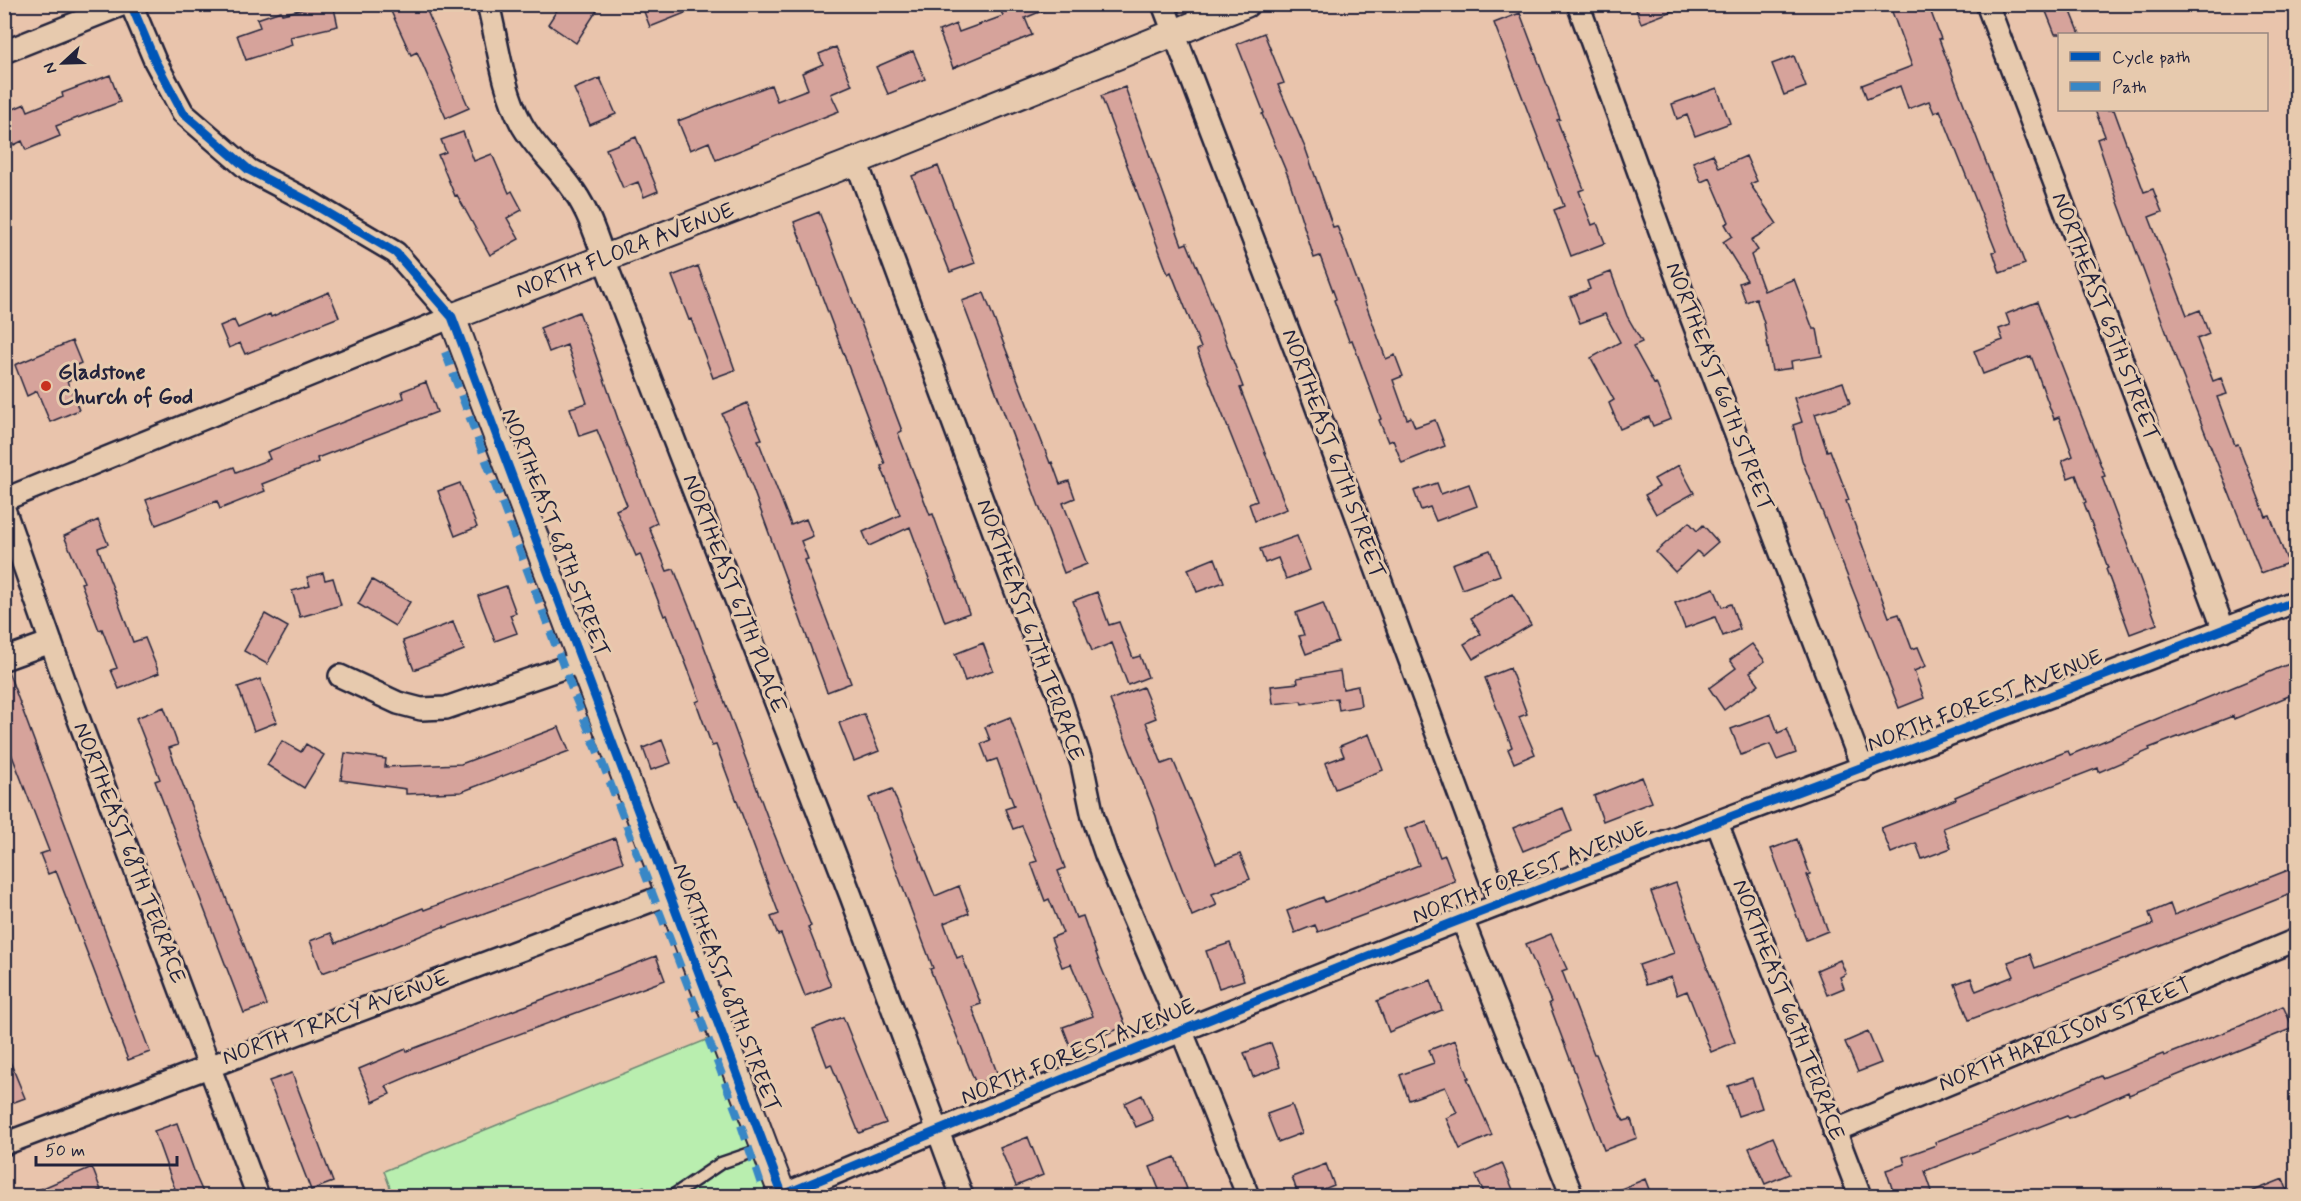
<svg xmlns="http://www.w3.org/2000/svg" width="2301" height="1201" font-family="Mynerve,sans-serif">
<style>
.green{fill:#b9eeaf;stroke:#6e8875;stroke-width:1.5}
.building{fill:#d6a39b;stroke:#22223b;stroke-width:1.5}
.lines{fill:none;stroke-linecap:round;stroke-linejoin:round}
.service-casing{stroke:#22223b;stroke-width:15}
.minor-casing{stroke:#22223b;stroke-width:26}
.tertiary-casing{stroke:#22223b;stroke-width:30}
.service{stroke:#e7caae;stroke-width:10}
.minor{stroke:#e7caae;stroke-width:21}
.tertiary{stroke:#e7caae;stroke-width:26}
.quiet{stroke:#3887c6;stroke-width:8;stroke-dasharray:15 8;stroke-linecap:butt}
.cycleway-casing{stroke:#e7caae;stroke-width:13}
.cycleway{stroke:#0057b8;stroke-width:9}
.poi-dot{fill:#c8321e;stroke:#e7caae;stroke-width:2}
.labels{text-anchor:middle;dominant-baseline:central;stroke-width:6;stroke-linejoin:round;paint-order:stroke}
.street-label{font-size:22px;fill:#22223b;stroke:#e7caae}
.poi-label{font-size:22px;font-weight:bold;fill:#22223b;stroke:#e7caae;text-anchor:start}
</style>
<rect width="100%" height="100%" fill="#e9c4ac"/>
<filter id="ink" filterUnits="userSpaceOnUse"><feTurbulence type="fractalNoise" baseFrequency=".0167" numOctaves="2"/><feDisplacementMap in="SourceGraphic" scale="12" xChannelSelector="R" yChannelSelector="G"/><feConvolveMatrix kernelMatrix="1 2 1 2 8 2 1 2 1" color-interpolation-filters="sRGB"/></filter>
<g filter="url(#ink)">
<!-- green -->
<path class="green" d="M711,1038L770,1196H649L644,1186L619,1196H393L384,1171Z"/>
<!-- building -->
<path class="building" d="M325,4H333L338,26L290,37L292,45L246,60L237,35L260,27L257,19L281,11L282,14Z
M399,4H424L469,108L446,118L417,52L411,55L390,9Z
M561,4H601L576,43L548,24Z
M641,4H704L705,5L650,27Z
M998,4L1056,5L1025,18L1032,35L953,68L939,31L956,24L959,32L1003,16Z
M1634,4H1686V6L1641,23Z
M1903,4H1928L1941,39H1939L2025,264L2000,273L1993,252L1996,251L1940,110L1934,113L1929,101L1908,109L1900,86L1867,99L1862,85L1912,66L1891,9Z
M2043,4H2068L2080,34H2055Z
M1520,13L1560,119L1557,120L1584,189L1579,191L1592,225L1597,223L1605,243L1571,256L1554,210L1564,206L1494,23Z
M1264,33L1284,83L1278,85L1306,150L1333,227L1337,226L1386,359L1395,355L1403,376L1393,380L1407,419L1411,417L1415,427L1435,420L1445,446L1402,463L1393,440L1388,442L1379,420L1381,419L1352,340L1349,341L1334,300L1336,299L1320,256L1314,258L1288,176L1262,114L1264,113L1237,44Z
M836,47L852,85L831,94L839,111L716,160L709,142L690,150L678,121L771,85L777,101L808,89L802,73L823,64L819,54Z
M913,51L925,79L888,94L876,67Z
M1794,56L1806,87L1784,95L1772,64Z
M110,75L120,102L56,126L60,136L26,150L22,141L14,145L4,123V113L25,104L28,111L63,97L62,93Z
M600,78L616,114L590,125L574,89Z
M1125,87L1182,245L1187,243L1204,284L1243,387L1240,388L1287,509L1255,521L1249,504L1257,501L1197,350L1201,348L1171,272L1168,274L1101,96Z
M1717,88L1730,123L1695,136L1687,115L1677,119L1672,104Z
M2095,110H2114L2144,192L2153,189L2162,212L2149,217L2187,315L2200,310L2209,334L2197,339L2213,381L2221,378L2227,394L2217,397L2235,445L2238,444L2266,517L2270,516L2288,563L2261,573L2181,372L2118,202L2097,139L2105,136Z
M463,132L474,161L492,154L509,193L512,191L522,210L507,218L519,239L490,255L457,195L455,196L438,155L446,152L441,140Z
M636,137L658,191L644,197L638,182L623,188L606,149Z
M1713,154L1719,168L1746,156L1757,181L1750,184L1777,224L1751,240L1758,250L1751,255L1764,291L1794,279L1813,329H1817L1822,356L1791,361L1792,368L1772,371L1764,323L1756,298L1746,302L1739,283L1747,280L1723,242L1732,236L1725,224L1729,222L1710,178L1701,182L1693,162Z
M938,166L975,263L950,272L912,176Z
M819,212L902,431L898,433L930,515L933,514L969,613L945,622L910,527L869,546L863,532L900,515L881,466L885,464L794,222Z
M698,266L735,370L713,378L691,319L689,320L672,276Z
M1611,272L1627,316L1642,342L1633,346L1654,384L1656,383L1671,419L1653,426L1649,417L1620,429L1609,403L1614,400L1591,358L1620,342L1605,314L1580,323L1570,297L1590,289L1587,281Z
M329,292L339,317L245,354L240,343L229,348L220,326L234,320L238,328L270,314L271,317Z
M984,293L1050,463L1052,462L1060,484L1069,481L1075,498L1063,503L1087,564L1064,573L962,301Z
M2037,302L2105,476L2102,477L2157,624L2130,634L2106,569L2108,568L2084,503L2086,502L2076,475L2068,478L2062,461L2073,456L2059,417L2054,419L2031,356L1983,374L1974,351L2003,340L1999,329L2010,325L2006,314Z
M579,312L594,350L619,422L618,423L657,523L649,527L667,571L674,569L697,627L767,816L811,926L808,927L831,986L805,996L781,934L778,935L771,917L779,914L716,745L712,746L696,702L700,700L667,615L664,616L640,554L636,556L616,510L627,505L597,430L579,436L570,408L587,403L567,345L549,352L540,328Z
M72,341L81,363L70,368L74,378L67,381L79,410L50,422L37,391L27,396L15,365Z
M426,382L437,412L317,458L318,462L262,484L265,491L220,509L217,501L156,525L146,500L234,467L236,472L270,459L267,452L404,398L402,391Z
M1843,382L1850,403L1815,414L1827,451L1830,450L1849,500L1846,501L1889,617L1899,614L1912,649L1918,647L1926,666L1914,671L1924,698L1899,708L1802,460L1793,425L1802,422L1794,398Z
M747,403L762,439L758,440L791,525L806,519L813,536L801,541L808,559L804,560L851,683L827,692L743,462L722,414Z
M1679,465L1694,493L1656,514L1645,495L1659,487L1654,479Z
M460,483L477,527L455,536L438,491Z
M1437,483L1441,494L1469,484L1477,506L1436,521L1430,507L1421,510L1414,491Z
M98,520L108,544L98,548L133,642L145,638L159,673L119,689L111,670L117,668L102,629L99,630L81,583L84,582L64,536Z
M1689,522L1697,531L1703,525L1718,542L1702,556L1697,551L1675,572L1656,552Z
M1297,536L1310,570L1286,579L1278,558L1265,563L1260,549Z
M1490,550L1500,575L1462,589L1452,564Z
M1215,558L1224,582L1197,592L1188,569Z
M323,573L325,580L333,578L341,605L300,617L292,591L310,586L307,577Z
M372,580L410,602L395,626L358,604Z
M506,586L516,613L510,615L517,633L495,641L478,596Z
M1714,588L1722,607L1731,604L1740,629L1723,636L1715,617L1685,628L1675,603Z
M1097,592L1109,625L1119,622L1133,658L1140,656L1148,677L1128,685L1112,643L1092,651L1073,601Z
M1512,594L1531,625L1473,659L1464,644L1481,634L1471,618Z
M1323,603L1338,642L1306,654L1299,636L1304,635L1296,613Z
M265,614L288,627L267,664L244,651Z
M453,622L464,650L414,670L403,641Z
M983,643L993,670L965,681L955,654Z
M1752,644L1765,661L1750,672L1759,684L1724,710L1709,688L1736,668L1730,660Z
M2296,661V693L2234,719L2233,716L2149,748L2150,750L2099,772L2098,768L1943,828L1951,848L1922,859L1916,843L1891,853L1881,828L1956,799L1955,797L2026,767L2068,751L2070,755Z
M1510,668L1527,714L1519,717L1535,754L1514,763L1508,749L1512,747L1485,678Z
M4,671H8L150,1052L128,1060L56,871L48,874L40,854L49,851L4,735Z
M1340,671L1343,689L1358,686L1361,706L1339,710L1337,698L1302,704L1301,701L1273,704L1271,686L1298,683L1297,678Z
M260,679L277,722L254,731L238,687Z
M1143,687L1156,718L1146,722L1162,764L1173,760L1216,863L1240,854L1250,879L1212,894L1217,905L1192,916L1158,828H1159L1156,816L1110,700Z
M164,707L178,745L169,748L267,1005L244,1013L155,781L160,779L136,718Z
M864,714L879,751L854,761L839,723Z
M1771,714L1778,733L1787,729L1796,753L1777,760L1770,744L1741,755L1731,729Z
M1010,717L1065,868L1058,871L1076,918L1083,916L1101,967L1126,1026L1071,1048L1063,1027L1093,1016L1071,964L1062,967L1051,938L1063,933L1049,899L1045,901L1031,863L1037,861L1022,826L1013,829L1005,809L1014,806L997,759L988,762L981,744L990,740L985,727Z
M559,727L569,751L461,792L406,794V789L341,780L345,753L386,759L385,767L461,764Z
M1369,734L1383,770L1335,789L1325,763L1344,756L1340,746Z
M662,740L671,763L651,770L643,748Z
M282,741L301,752L306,744L324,755L304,788L267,765Z
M1642,777L1652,802L1603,821L1594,796Z
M892,789L935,896L959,886L969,913L944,923L957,958L962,956L981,1004L972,1007L998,1075L976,1084L930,969L933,968L869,798Z
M1563,808L1572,831L1523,851L1513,828Z
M1426,821L1440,857L1445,855L1455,881L1318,932L1315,925L1295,933L1287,911L1323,897L1325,902L1419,865L1405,829Z
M615,838L623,862L444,928V926L386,950L322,973L310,941L331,933L336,943L423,908L424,910Z
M1797,839L1810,874L1807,875L1828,931L1806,940L1771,849Z
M2296,867V892L1969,1020L1955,984L1971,978L1976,991L2014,976L2008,962L2030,954L2035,968L2153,924L2149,913L2170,904L2174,915Z
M1676,883L1735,1042L1711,1052L1687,991L1677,995L1671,977L1646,985L1639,965L1674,953L1651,892Z
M1551,934L1567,969L1562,971L1594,1054H1596L1619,1112L1624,1121L1631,1119L1637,1138L1604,1150L1549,1003L1551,1002L1526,944Z
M1230,943L1244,980L1219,988L1206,951Z
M656,956L665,980L430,1067L386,1086L390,1094L373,1102L359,1069L406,1049L407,1051Z
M1840,960L1846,974L1840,977L1844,988L1827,995L1817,970Z
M1431,980L1442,1010L1389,1032L1377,1001Z
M2283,1006L2293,1028L2129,1095L2128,1092L2069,1118L2067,1116L1925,1171L1932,1191L1916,1197H1895L1886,1170L1905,1164L1903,1157L1936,1145L1935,1142L2057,1095L2101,1076L2102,1078L2163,1054L2164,1056L2240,1026Z
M843,1017L886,1123L859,1133L831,1064L827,1066L813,1029Z
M1868,1032L1881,1063L1858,1072L1845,1042Z
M1455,1040L1469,1078H1467L1492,1135L1460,1149L1446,1118L1457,1113L1445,1087L1409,1100L1400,1075L1434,1063L1429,1050Z
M1271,1043L1280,1067L1253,1077L1244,1053Z
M4,1047L25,1098L4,1106Z
M292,1073L333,1182L311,1190L269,1081Z
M1752,1078L1762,1108L1738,1116L1728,1086Z
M1142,1095L1153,1120L1136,1127L1125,1103Z
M1292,1105L1302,1133L1278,1142L1267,1114Z
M177,1123L197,1179L205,1197H178L168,1170L154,1131Z
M1028,1137L1043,1175L1016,1186L1000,1148Z
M1773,1137L1789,1174L1765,1184L1749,1148Z
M1175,1157L1187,1189L1162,1197L1150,1167Z
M1502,1163L1516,1197H1486L1476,1175Z
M1326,1164L1334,1185L1324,1189L1327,1197H1299L1292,1177Z
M92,1167L101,1190L86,1197H22Z
M1645,1179L1652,1197H1604V1196Z
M2283,1179L2290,1197H2241V1196Z"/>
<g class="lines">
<!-- service casing -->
<g class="service-casing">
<path id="service" d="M672,1196L721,1163L765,1148"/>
</g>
<!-- minor casing -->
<g class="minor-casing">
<path id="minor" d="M488,4C498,43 502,87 521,123C535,149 558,167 574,191C592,217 599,246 610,275L851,896L962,1196
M1163,4L1299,359L1500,905
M1578,4L1692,319L1863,769
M1987,4L2224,630
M4,52L124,4
M856,161L1023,610L1059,695L1082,764L1093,817L1106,855L1182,1032L1248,1196
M4,497L8,498L452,317L396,253L308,201L249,170L183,113L155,61L131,4
M4,509L67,688L258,1196
M4,659L51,642
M340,676L398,703L421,709L446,708L583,661
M1717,823L1860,1196
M1462,919L1572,1196
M1834,1131L2296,940
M4,1144L669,894
M783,1195C1009,1101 1236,1007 1465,918C1741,811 2021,710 2296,601"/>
</g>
<!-- tertiary casing -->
<g class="tertiary-casing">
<path id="tertiary" d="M783,1196L452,317L856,161L1246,4"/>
</g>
<!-- service -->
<use href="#service" class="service"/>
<!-- minor -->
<use href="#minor" class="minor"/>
<!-- tertiary -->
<use href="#tertiary" class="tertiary"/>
<!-- quiet -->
<path class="quiet" d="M445,352L573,692L604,767L739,1119L765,1196"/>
<!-- cycleway casing -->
<g class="cycleway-casing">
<path id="cycleway" d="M131,4L155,61L183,113L249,170L308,201L396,253L452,317L783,1196
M783,1195C1009,1101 1236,1007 1465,918C1741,811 2021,710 2296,601"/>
</g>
<!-- cycleway -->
<use href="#cycleway" class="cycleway"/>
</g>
</g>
<!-- markers -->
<circle class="poi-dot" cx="46" cy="386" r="6"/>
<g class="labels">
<!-- street labels -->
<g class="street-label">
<text transform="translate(625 251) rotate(-21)">NORTH FLORA AVENUE</text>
<text transform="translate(2105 317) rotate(69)">NORTHEAST 65TH STREET</text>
<text transform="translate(1719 387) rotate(69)">NORTHEAST 66TH STREET</text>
<text transform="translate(1333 454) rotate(70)">NORTHEAST 67TH STREET</text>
<text transform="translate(555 533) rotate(69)">NORTHEAST 68TH STREET</text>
<text transform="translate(734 594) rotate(69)">NORTHEAST 67TH PLACE</text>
<text transform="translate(1030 630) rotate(70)">NORTHEAST 67TH TERRACE</text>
<text transform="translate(1985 701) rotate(-21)">NORTH FOREST AVENUE</text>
<text transform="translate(129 853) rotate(69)">NORTHEAST 68TH TERRACE</text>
<text transform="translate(1530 873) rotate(-21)">NORTH FOREST AVENUE</text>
<text transform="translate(726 988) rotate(69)">NORTHEAST 68TH STREET</text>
<text transform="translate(1788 1010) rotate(69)">NORTHEAST 66TH TERRACE</text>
<text transform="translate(336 1018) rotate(-20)">NORTH TRACY AVENUE</text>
<text transform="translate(2065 1035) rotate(-22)">NORTH HARRISON STREET</text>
<text transform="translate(1078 1052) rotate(-22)">NORTH FOREST AVENUE</text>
</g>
<!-- poi labels -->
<g class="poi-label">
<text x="58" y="373">Gladstone<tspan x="58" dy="25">Church of God</tspan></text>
</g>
</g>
<!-- margin -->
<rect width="2301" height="1201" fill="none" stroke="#e7caae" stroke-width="24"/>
<rect x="12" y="12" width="2277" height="1177" fill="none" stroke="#22223b" stroke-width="2" filter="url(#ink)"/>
<!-- legend -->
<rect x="2058" y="33" width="210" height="78" fill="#e7caae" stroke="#988780" stroke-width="1.5"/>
<rect x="2070" y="52" width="30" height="9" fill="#0057b8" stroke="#988780" stroke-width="1.5"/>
<text x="2112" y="63" font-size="18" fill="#22223b">Cycle path</text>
<rect x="2070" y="82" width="30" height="9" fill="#3887c6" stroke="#988780" stroke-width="1.5"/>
<text x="2112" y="93" font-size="18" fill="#22223b">Path</text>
<!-- north arrow -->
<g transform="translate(63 63) rotate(248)" stroke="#e7caae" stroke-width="4.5" paint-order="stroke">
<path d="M0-4.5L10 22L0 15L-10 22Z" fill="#22223b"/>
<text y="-9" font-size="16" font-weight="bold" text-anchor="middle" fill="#22223b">N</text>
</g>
<!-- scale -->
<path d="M36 1156v9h141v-9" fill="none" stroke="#22223b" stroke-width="3"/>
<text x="45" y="1156" font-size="18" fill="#22223b" stroke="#e7caae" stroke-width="4.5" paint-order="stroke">50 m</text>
</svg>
